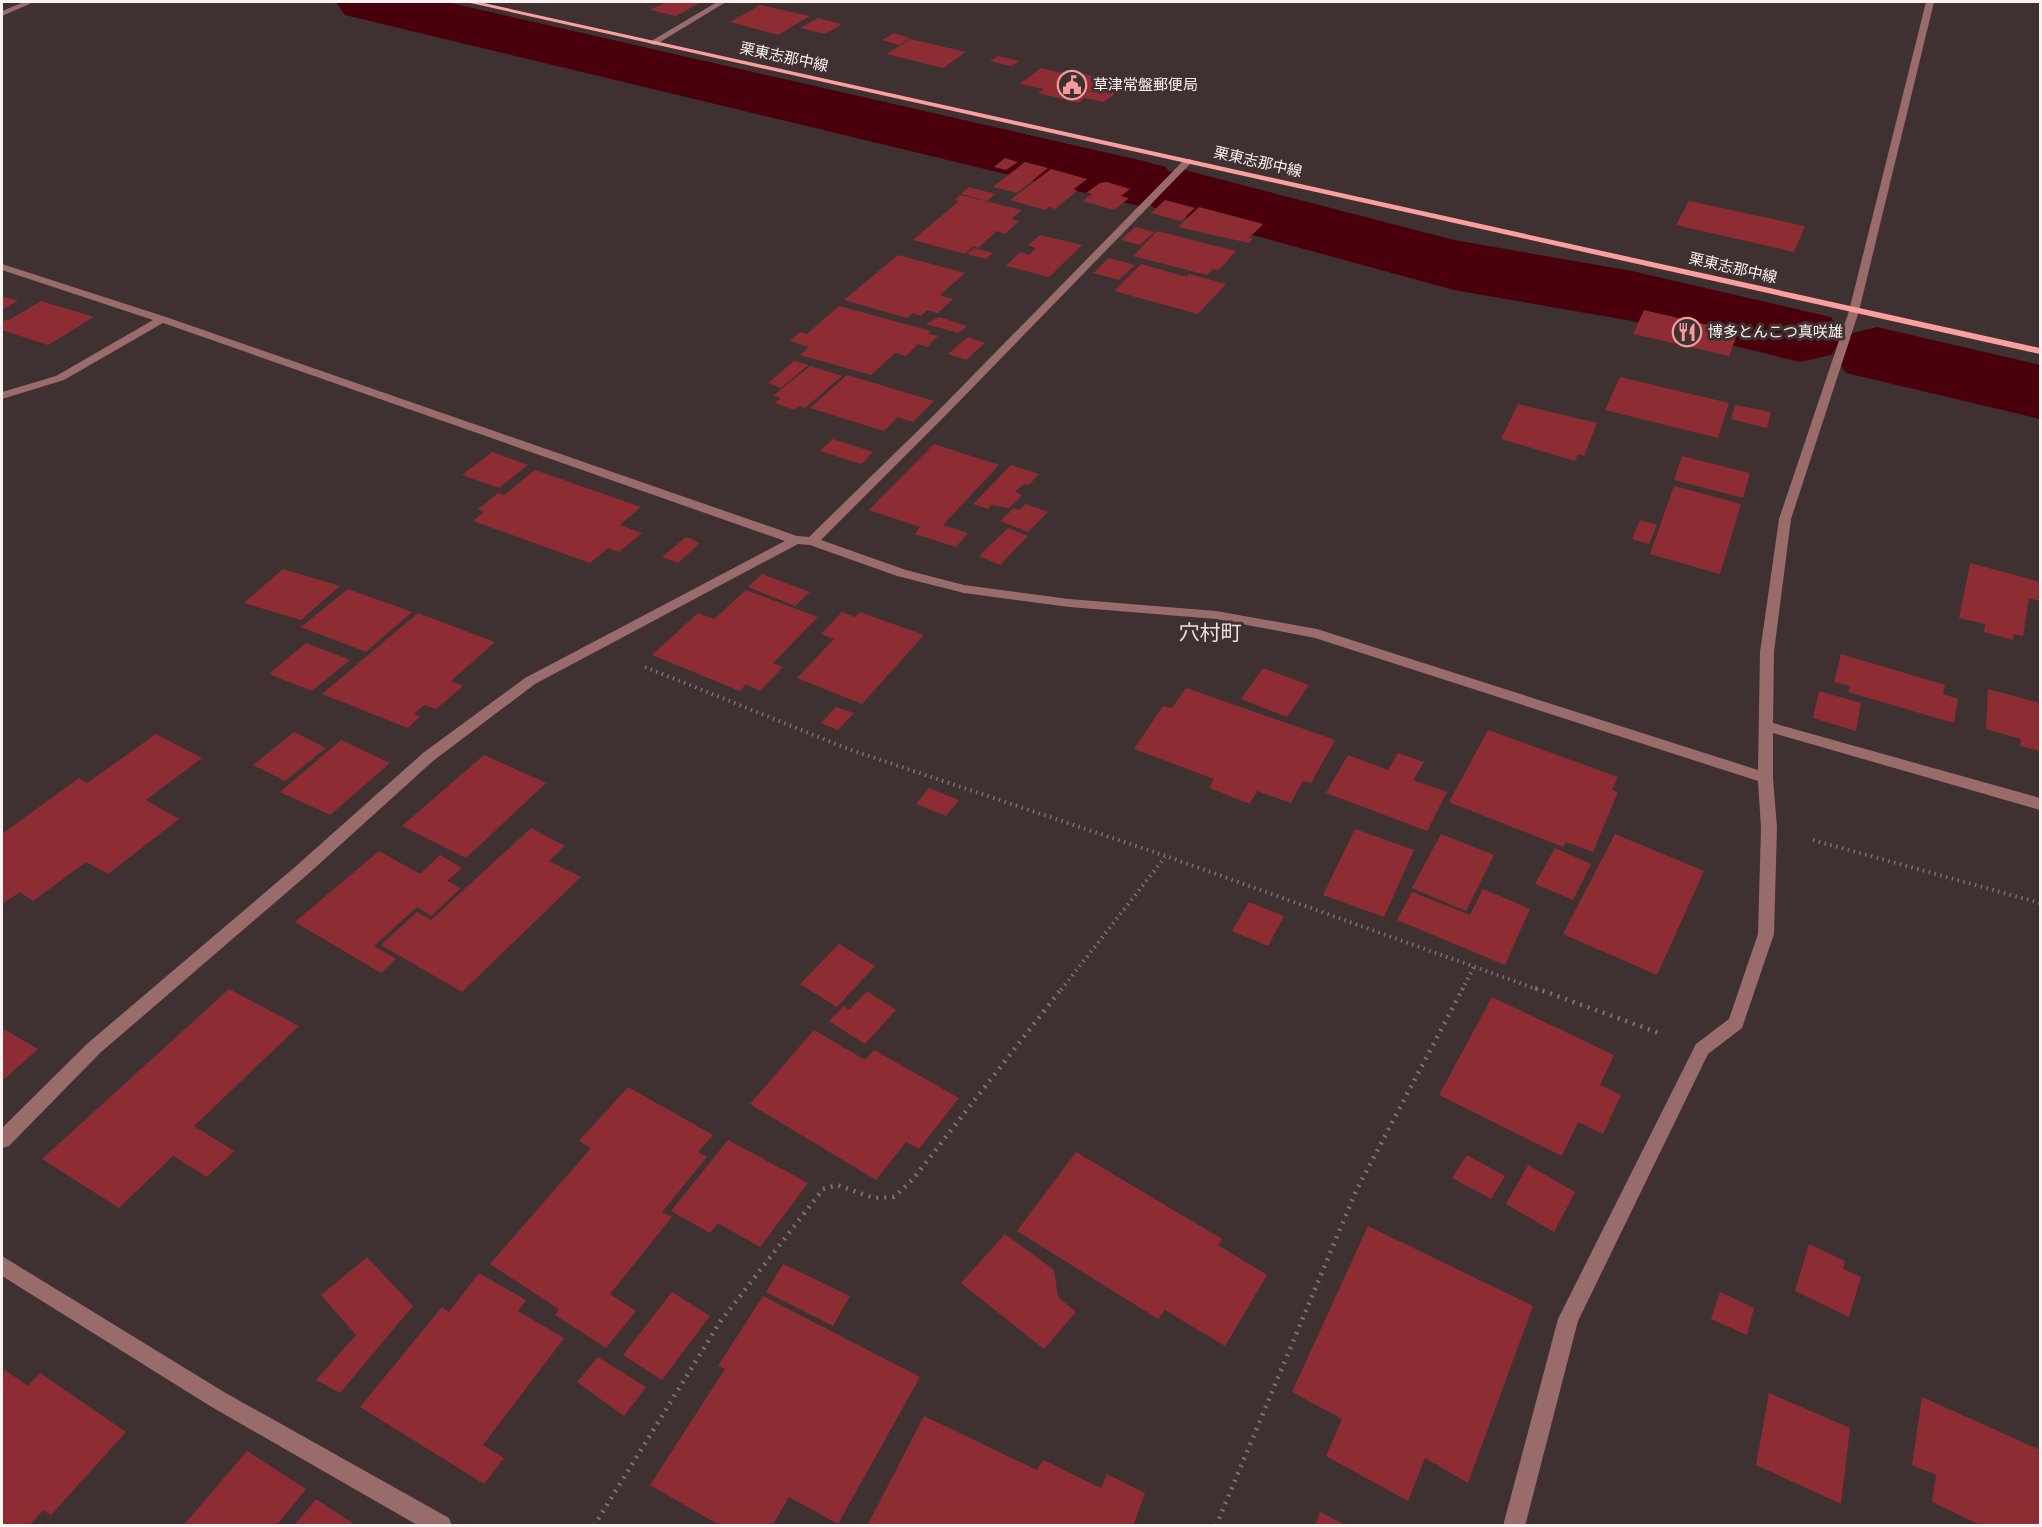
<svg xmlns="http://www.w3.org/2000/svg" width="2042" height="1527" font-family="'Nunito Sans','Noto Sans JP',sans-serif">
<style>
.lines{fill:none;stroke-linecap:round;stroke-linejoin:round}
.river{fill:#4a000c;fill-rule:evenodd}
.building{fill:#8d2d33}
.path-far1{stroke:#7d7170;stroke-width:4;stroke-dasharray:1.5 4.5;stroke-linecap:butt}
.path{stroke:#7d7170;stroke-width:4.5;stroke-dasharray:2 6;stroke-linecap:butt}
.minor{fill:#996b6a;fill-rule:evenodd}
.major{fill:#fb9f9e;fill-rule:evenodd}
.labels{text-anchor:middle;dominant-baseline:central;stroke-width:6;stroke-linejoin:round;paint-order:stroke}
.far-street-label{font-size:15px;fill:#faf1f0;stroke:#3f3131}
.far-poi-label{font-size:15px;fill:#faf1f0;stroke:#3f3131;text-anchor:start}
.quarter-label{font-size:21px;fill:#eedcdb;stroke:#3f3131}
</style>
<rect width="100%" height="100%" fill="#3f3131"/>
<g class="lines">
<!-- river -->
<path class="river" d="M336,2H447L1139,160L1166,167L1169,172L1181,169L1454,240L1632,271L1831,317L1844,336L1831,355L1800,362L1632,321L1454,290L1154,208L1150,203L1139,206L345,15Z
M1877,327L2040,365V419L1846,373L1833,354L1846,335Z"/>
</g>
<!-- building -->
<path class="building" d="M666,2H701L676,16L650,10Z
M760,5L810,16L778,35L730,22Z
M818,18L842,24L825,34L800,28Z
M894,33L910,38L899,45L882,40Z
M910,39L966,52L943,68L887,54Z
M998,56L1019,61L1011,66L990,61Z
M1041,68L1062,73L1066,70L1127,84L1104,102L1084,98L1079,103L1038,93L1044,89L1020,84Z
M1005,158L1018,162L1006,170L994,167Z
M1025,162L1048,168L1017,193L993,187Z
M1051,169L1087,179L1074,189L1077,191L1055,209L1049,207L1045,210L1010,200Z
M1107,182L1130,189L1121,196L1129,198L1114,210L1083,201L1092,194L1086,193L1100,183Z
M969,187L995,194L987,201L961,194Z
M960,195L1022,210L1011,219L1019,221L1005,234L997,231L978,248L973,246L965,254L913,240L959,201L955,200Z
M1165,200L1195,208L1181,221L1151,213Z
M1689,201L1805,226L1794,252L1676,225Z
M1199,207L1263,224L1249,238H1253L1249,243L1178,227Z
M1135,227L1154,232L1140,245L1121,240Z
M1157,231L1236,251L1219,270L1213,269L1207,275L1133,256Z
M1040,235L1082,245L1049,277L1006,266L1020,252L1029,255L1036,248L1028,245Z
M974,248L993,253L986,259L967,254Z
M898,255L965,273L940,295L953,299L938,313L927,310L921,316L913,313L907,318L844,300Z
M1109,258L1135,265L1119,280L1093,273Z
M1141,264L1187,277L1189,274L1226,284L1198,314L1114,291Z
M2,296L18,301L2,310Z
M41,301L94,317L48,345L2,330V321L9,320Z
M839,306L931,331L928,334L938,336L927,347L918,344L906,356L895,353L871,375L800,355L809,347L790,341L800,332L807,334Z
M1644,310L1738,332L1729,356L1633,334Z
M939,317L967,326L958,333L926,324Z
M968,337L985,343L966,360L948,354Z
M794,361L808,365L781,388L768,383Z
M810,366L842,376L805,408L799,406L794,410L775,403L781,398L773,396Z
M847,375L934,401L913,422L898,417L884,431L810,408Z
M1620,377L1729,403L1718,438L1605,410Z
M1518,404L1597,423L1584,456L1578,454L1575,461L1501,439Z
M1735,405L1771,412L1767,428L1731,419Z
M833,439L873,452L861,464L820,451Z
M934,444L999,465L943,525L968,533L956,547L915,534L920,527L869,510Z
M492,452L528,465L499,488L462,475Z
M1682,456L1750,473L1743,498L1674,480Z
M1011,465L1039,474L1029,485L1024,484L1015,492L1022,495L1009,508L991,505L988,509L973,504Z
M535,470L641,507L620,525L642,533L619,552L608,548L590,563L473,521L484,512L478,509L498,493L504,495Z
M1674,486L1741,504L1720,574L1650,554Z
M1026,504L1048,512L1028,532L1000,521L1014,508L1019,510Z
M1640,520L1657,525L1649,544L1632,539Z
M1008,528L1028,536L1000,565L979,556Z
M686,537L700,543L678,563L662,557Z
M1970,563L2040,582V601L2029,598L2023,636L2014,634L2013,640L1984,632L1985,624L1959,618Z
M283,569L340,586L301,620L244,603Z
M762,574L810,592L795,606L748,587Z
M348,589L412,612L366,652L301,627Z
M746,590L818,617L773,663L783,667L760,691L746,684L740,691L652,655L698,613L714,619Z
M842,612L855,617L860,612L924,635L862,704L797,678L834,639L821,634Z
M418,613L495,642L451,681L463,686L436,709L424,705L414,714L420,716L408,728L322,694Z
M306,643L350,660L312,691L269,674Z
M1841,654L1945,685L1943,694L1958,699L1954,723L1848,692L1850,686L1834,682Z
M1263,668L1309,685L1287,717L1241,699Z
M1186,688L1335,740L1311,783L1303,781L1291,803L1257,791L1250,804L1209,788L1214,779L1134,749L1163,706L1172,708Z
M1988,689L2040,703V751L2020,746L2021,739L1986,729Z
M1819,691L1861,703L1856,731L1813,718Z
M836,707L854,713L838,730L821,723Z
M1488,730L1618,777L1612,790L1618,792L1593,852L1566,842L1563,847L1449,802Z
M294,732L326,748L285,781L253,765Z
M156,734L202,758L146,800L179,819L108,874L86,862L33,901L20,892L2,904V834L79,778L87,783Z
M341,740L390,763L330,815L280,792Z
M1398,753L1424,762L1413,780L1447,792L1427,831L1326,793L1348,755L1388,770Z
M484,755L546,783L466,858L402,826Z
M929,788L959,800L946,816L916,804Z
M531,828L565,846L549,861L581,877L462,992L381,945L417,912L431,920Z
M1355,829L1414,850L1384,917L1323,895Z
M1441,834L1494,855L1466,911L1412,888Z
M1615,834L1704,871L1657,975L1563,934Z
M1555,848L1591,864L1573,900L1535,884Z
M379,851L420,874L440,855L462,868L447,881L461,888L431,916L417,907L374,946L396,959L381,973L295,922Z
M1483,889L1530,909L1505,965L1397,920L1412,892L1470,915Z
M1249,902L1284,916L1268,946L1232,931Z
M839,944L875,966L837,1007L800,984Z
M229,989L299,1026L194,1126L234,1151L207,1177L173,1156L119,1208L42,1159Z
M867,991L896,1010L865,1044L829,1021L844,1006L849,1010Z
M1492,997L1614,1055L1600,1085L1621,1095L1603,1134L1578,1122L1562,1156L1439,1095Z
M2,1028L38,1049L2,1081Z
M814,1030L865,1060L874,1050L959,1098L919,1149L906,1142L876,1180L750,1104Z
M628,1087L713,1135L698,1152L707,1157L662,1212L672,1217L610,1294L636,1311L606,1348L555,1315L559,1309L490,1264L591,1148L579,1141Z
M728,1140L808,1183L760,1247L718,1223L710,1233L671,1211Z
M1076,1152L1222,1239L1218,1245L1267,1275L1225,1346L1165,1310L1158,1319L1017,1231Z
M1467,1155L1505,1176L1491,1199L1452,1178Z
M1528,1165L1575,1192L1554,1232L1506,1204Z
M1368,1226L1533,1306L1468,1483L1425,1458L1408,1501L1326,1456L1342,1419L1292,1392Z
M1005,1234L1054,1270L1058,1297L1076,1312L1044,1349L961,1283Z
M1809,1244L1845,1261L1843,1269L1861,1277L1849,1317L1795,1291Z
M367,1257L413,1306L340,1393L316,1380L356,1335L321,1295Z
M783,1264L850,1296L833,1326L766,1292Z
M479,1273L526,1300L518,1311L564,1338L483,1445L504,1458L484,1484L360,1407L442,1307L449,1312Z
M672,1292L710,1316L662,1380L623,1355Z
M1720,1292L1754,1308L1747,1335L1711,1319Z
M763,1296L920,1377L838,1524L789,1497L772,1526H721L650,1485L725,1369L718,1366Z
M598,1357L646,1387L624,1416L577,1382Z
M5,1370L28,1386L40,1373L126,1432L51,1515L43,1510L29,1526H2V1373Z
M1769,1393L1850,1428L1841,1504L1756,1465Z
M1922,1397L2040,1450V1526H1982L1932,1502L1936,1475L1912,1465Z
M924,1416L1037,1470L1043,1460L1101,1488L1107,1474L1145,1493L1133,1526H867Z
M247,1451L306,1489L276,1526H183Z
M316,1499L357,1526H294Z
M1320,1512L1347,1526H1315Z"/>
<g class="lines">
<!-- path-far1 -->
<path class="path-far1" d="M645,667L851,750L1166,856L1539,990
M1813,840L2040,903
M1061,990L1165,857
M1462,990L1474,967"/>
<!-- path -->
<path class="path" d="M1535,988L1662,1034
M594,1526L720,1322L823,1189L837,1185L874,1198L894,1197L913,1179L1062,988
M1216,1526L1356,1191L1463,988"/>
<!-- minor -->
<path class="minor" d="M24,2H34L2,16V11Z
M717,2H726L655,45L648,43Z
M1926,2H1934L1859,311L1791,519L1774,652L1773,723L2040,798V810L1773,733V778L1777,828L1774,934L1742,1028L1708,1054L1578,1321L1525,1526H1503L1558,1319L1696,1044L1729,1019L1758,934L1761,828L1758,781L1315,638L1216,619L1069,607L964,593L897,576L810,545L798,544L535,684L433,761L307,875L100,1053L9,1146L2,1148V1128L88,1043L295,867L423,753L525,678L785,541L163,323L64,380L2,399V392L56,376L153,320L2,270V264L166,317L797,536L809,537L937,412L1185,159H1191V163L945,416L821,540L906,570L964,585L1069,599L1216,611L1317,629L1758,770L1760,652L1779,519L1849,311Z
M2,1256L224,1392L449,1518L452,1526H419L210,1406L2,1276Z"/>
<!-- major -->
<path class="major" d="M466,2H479L2040,348V354Z"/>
</g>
<!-- icons -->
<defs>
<g id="civic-ring" transform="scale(1.5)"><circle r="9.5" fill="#3f3131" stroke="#f59b9a" stroke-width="1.5"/><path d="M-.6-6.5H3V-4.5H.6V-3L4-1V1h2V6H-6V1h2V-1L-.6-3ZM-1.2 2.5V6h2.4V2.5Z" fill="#f59b9a"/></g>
<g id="restaurant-ring" transform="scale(1.5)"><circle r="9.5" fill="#3f3131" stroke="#f59b9a" stroke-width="1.5"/><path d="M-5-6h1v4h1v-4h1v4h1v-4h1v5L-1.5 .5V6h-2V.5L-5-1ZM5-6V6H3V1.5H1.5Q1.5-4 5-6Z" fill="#f59b9a"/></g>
</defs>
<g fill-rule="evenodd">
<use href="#civic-ring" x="1072" y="85"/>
<use href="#restaurant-ring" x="1687" y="332"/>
</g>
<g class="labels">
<!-- far-street labels -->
<g class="far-street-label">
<text transform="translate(784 57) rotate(12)">栗東志那中線</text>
<text transform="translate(1258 162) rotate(13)">栗東志那中線</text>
<text transform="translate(1733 268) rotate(13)">栗東志那中線</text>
</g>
<!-- far-poi labels -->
<g class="far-poi-label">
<text x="1093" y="85">草津常盤郵便局</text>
<text x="1708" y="332">博多とんこつ真咲雄</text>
</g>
<!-- quarter labels -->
<g class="quarter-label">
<text x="1210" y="633">穴村町</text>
</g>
</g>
<!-- border -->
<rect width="2042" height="1527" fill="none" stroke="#faf1f0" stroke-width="6"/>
</svg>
